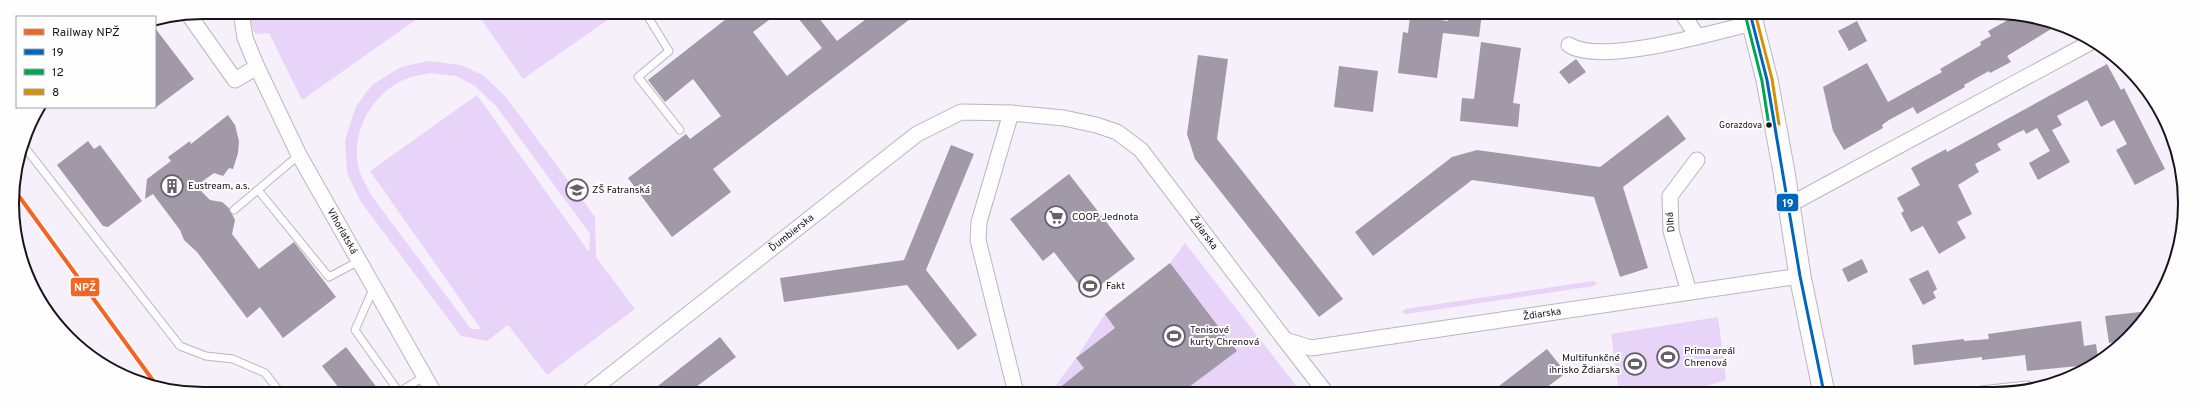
<svg xmlns="http://www.w3.org/2000/svg" width="2197" height="406" font-family="Overpass,sans-serif">
<style>
.green{fill:#e9d4f9;fill-rule:evenodd}
.building{fill:#a199a7}
.lines{fill:none;stroke-linecap:round;stroke-linejoin:round}
.lane-casing{stroke:#bbb5bf;stroke-width:9}
.street-casing{stroke:#bbb5bf;stroke-width:17}
.secondary-casing{stroke:#bbb5bf;stroke-width:23}
.lane{stroke:#fefdfe;stroke-width:7}
.street{stroke:#fefdfe;stroke-width:15}
.secondary{stroke:#fefdfe;stroke-width:21}
.bus-1-casing{stroke:#fefefe;stroke-width:6}
.bus-2-casing{stroke:#fefefe;stroke-width:6}
.bus-3-casing{stroke:#fefefe;stroke-width:6}
.bus-1{stroke:#0065bd;stroke-width:3}
.bus-2{stroke:#00a651;stroke-width:3}
.bus-3{stroke:#d69004;stroke-width:3}
.rail-1-casing{stroke:#fefefe;stroke-width:7}
.rail-1{stroke:#f26522;stroke-width:4}
.bus-dot{fill:#19131d;stroke:#fefefe;stroke-width:1.5}
.labels{text-anchor:middle;dominant-baseline:central;stroke-width:4;stroke-linejoin:round;paint-order:stroke}
.bus-label{font-size:9px;fill:#19131d;stroke:#fefefe;text-anchor:end}
.poi-label{font-size:10px;fill:#19131d;stroke:#fefefe;text-anchor:start}
.street-label{font-size:10px;fill:#19131d;stroke:#fefefe}
.rim{fill:none;stroke:#19131d;stroke-width:2}
.line-badge{stroke:#fefefe;stroke-width:1.5}
.badge-label{font-size:11px;text-anchor:middle;font-weight:bold;fill:#fff}
</style>
<rect width="100%" height="100%" fill="#f5f0fa"/>
<!-- green -->
<path class="green" d="M249,12H427L302,100L269,33L256,34L253,30Z
M476,12H619L523,79Z
M428,61L461,65L484,76L506,97L595,217L596,257L635,309L547,375L508,325L487,341L461,336L361,202L347,173L345,140L356,106L372,85L401,67ZM430,73L456,76L475,86L496,106L590,234L589,252L477,95L370,171L481,329H471L371,195C367,187 362,178 359,170C350,134 370,96 403,80C411,76 421,75 430,73Z
M1185,243L1302,393H1050L1076,358L1105,314L1170,263Z
M1593,281L1597,283L1594,286L1406,314L1402,312L1405,309Z
M1718,317L1726,380L1685,393H1619L1611,334Z"/>
<!-- building -->
<path class="building" d="M735,12L778,13L753,32L787,76L822,48L794,13H815L837,41L874,13H918L713,169L731,192L672,237L628,178L686,134L690,139L721,116L693,79L665,102L648,80Z
M1449,13H1482L1479,37L1443,33L1437,78L1398,73L1403,32L1408,33L1410,16L1448,21Z
M2019,14L2056,26L2007,56L2011,62L1990,73L1989,71L1964,85L1965,87L1917,114L1913,107L1889,120L1882,125L1883,128L1844,150L1833,131L1823,87L1867,63L1888,102L1942,72L1940,69L1981,45L1980,42L1991,36L1988,31Z
M1857,21L1867,41L1849,51L1838,31Z
M155,28L194,79L155,108Z
M1481,42L1521,48L1513,103L1520,104L1518,127L1460,121L1462,98L1474,99Z
M1198,55L1228,59L1217,139L1343,299L1319,317L1195,159L1187,134Z
M1576,59L1586,72L1569,84L1559,72Z
M2107,64L2121,90L2124,88L2165,169L2135,185L2116,150L2127,144L2114,120L2101,127L2087,100L2057,116L2062,125L2052,130L2070,162L2038,180L2029,163L2050,151L2037,128L2026,134L2024,130L2019,132L1997,144L2001,150L1975,164L1979,172L1958,185L1972,214L1957,222L1966,238L1939,254L1923,226L1911,232L1901,213L1904,211L1897,198L1920,185L1911,168L1946,149L1947,152Z
M1339,66L1378,71L1373,112L1334,107Z
M228,115L235,125L239,141L238,153L233,169L229,168L223,176L214,173L196,186L210,200L222,202L229,208L235,220L232,234L259,269L294,242L336,297L283,338L260,307L247,318L197,252L184,240L180,230L153,194L145,199L147,179L171,161L168,157L190,141L191,144Z
M1668,115L1686,139L1623,187L1648,268L1620,277L1594,197L1472,180L1373,256L1355,232L1452,157L1477,150L1600,167Z
M88,141L94,149L100,145L142,201L108,227L103,226L57,165Z
M951,145L974,154L926,270L977,335L958,350L907,285L784,302L780,278L904,260Z
M1069,174L1135,259L1087,295L1054,252L1043,261L1010,219Z
M1862,259L1868,272L1848,282L1842,269Z
M1170,263L1237,351L1181,393H1104L1098,386L1089,393H1053L1084,368L1076,358L1115,328L1105,314Z
M1928,270L1937,289L1933,292L1936,298L1923,305L1909,279Z
M2149,311L2129,338L2109,343L2105,316Z
M2081,321L2084,346L2096,344L2098,359L2089,365L2027,371L2025,355L1982,360V357L1914,365L1912,345L1964,339V341L1989,339L1988,334Z
M720,337L736,357L688,393H649Z
M346,347L381,393L342,392L322,366Z
M1547,349L1566,373L1539,393H1490Z"/>
<g class="lines">
<!-- lane casing -->
<g class="lane-casing">
<path id="lane" d="M645,12L669,51L638,77L680,130
M23,145L180,346L206,356L233,359L265,373L280,392
M258,190L329,277L359,261
M234,210L299,155
M374,287L355,330L399,392L425,376"/>
</g>
<!-- street casing -->
<g class="street-casing">
<g id="street">
<path d="M1682,13L1697,36"/>
<path d="M189,15L235,80L257,67L245,38L241,12"/>
<path d="M1569,45C1602,66 1713,32 1753,23"/>
<path id="s1" d="M257,67L299,155L434,393"/>
<path d="M1011,113L979,222L978,240L1016,393"/>
<path d="M1789,205L2093,41"/>
<path d="M1689,292L1671,231L1670,196L1697,160"/>
<path d="M1285,340L1326,393"/>
<path id="s2" d="M588,393L917,134L961,112L1011,113L1064,118L1096,125L1117,132L1141,150L1285,340L1311,348L1800,276"/>
<path d="M1981,394L2027,389"/>
</g>
</g>
<!-- secondary casing -->
<g class="secondary-casing">
<path id="secondary" d="M1750,13L1767,80L1784,172L1800,276L1824,393"/>
</g>
<!-- lane -->
<use href="#lane" class="lane"/>
<!-- street -->
<use href="#street" class="street"/>
<!-- secondary -->
<use href="#secondary" class="secondary"/>
<!-- bus-1 casing -->
<g class="bus-1-casing">
<path id="bus-1" d="M1750,13L1767,80L1800,276L1824,393"/>
</g>
<!-- bus-2 casing -->
<g class="bus-2-casing">
<path id="bus-2" d="M1745,14L1762,81L1769,126"/>
</g>
<!-- bus-3 casing -->
<g class="bus-3-casing">
<path id="bus-3" d="M1755,13L1772,79L1779,124"/>
</g>
<!-- bus-1 -->
<use href="#bus-1" class="bus-1"/>
<!-- bus-2 -->
<use href="#bus-2" class="bus-2"/>
<!-- bus-3 -->
<use href="#bus-3" class="bus-3"/>
<!-- rail-1 casing -->
<g class="rail-1-casing">
<path id="rail-1" d="M13,188L157,386"/>
</g>
<!-- rail-1 -->
<use href="#rail-1" class="rail-1"/>
</g>
<!-- icons -->
<defs>
<g id="building-ring" transform="scale(1.15)"><circle r="9.5" fill="#fefefe" stroke="#66606a" stroke-width="1.5"/><path d="M-4-6H4V6H1V3H-1V6H-4ZM-2.5-4.3h1.7v1.8h-1.7ZM.8-4.3h1.7v1.8H.8ZM-2.5-1h1.7V.8h-1.7ZM.8-1h1.7V.8H.8Z" fill="#66606a"/></g>
<g id="school-ring" transform="scale(1.15)"><circle r="9.5" fill="#fefefe" stroke="#66606a" stroke-width="1.5"/><path d="M0-5L7-2L0 1L-7-2ZM-4 1L0 2.5L4 1V4Q0 6-4 4Z" fill="#66606a"/></g>
<g id="supermarket-ring" transform="scale(1.15)"><circle r="9.5" fill="#fefefe" stroke="#66606a" stroke-width="1.5"/><path d="M-6-5.5h2.5l.6 2H6L4.5 2H-2.5L-4.4-4H-6ZM-1.5 3.2a1.3 1.3 0 1 0 .1 0ZM3 3.2a1.3 1.3 0 1 0 .1 0Z" fill="#66606a"/></g>
<g id="stadium-ring" transform="scale(1.15)"><circle r="9.5" fill="#fefefe" stroke="#66606a" stroke-width="1.5"/><path d="M0-5a6.5 5 0 1 0 0 10a6.5 5 0 1 0 0-10ZM-3.5-1.8h7v3.6h-7Z" fill="#66606a"/></g>
</defs>
<g fill-rule="evenodd">
<use href="#building-ring" x="172" y="186"/>
<use href="#school-ring" x="577" y="190"/>
<use href="#supermarket-ring" x="1056" y="217"/>
<use href="#stadium-ring" x="1090" y="286"/>
<use href="#stadium-ring" x="1174" y="336"/>
<use href="#stadium-ring" x="1668" y="357"/>
<use href="#stadium-ring" x="1635" y="364"/>
</g>
<!-- markers -->
<circle class="bus-dot" cx="1769" cy="125" r="3.5"/>
<g class="labels">
<!-- bus labels -->
<g class="bus-label">
<text x="1762" y="125">Gorazdova</text>
</g>
<!-- poi labels -->
<g class="poi-label">
<text x="188" y="186">Eustream, a.s.</text>
<text x="592" y="190">ZŠ Fatranská</text>
<text x="1072" y="217">COOP Jednota</text>
<text x="1106" y="286">Fakt</text>
<text x="1190" y="330">Tenisové<tspan x="1190" dy="12">kurty Chrenová</tspan></text>
<text x="1684" y="351">Prima areál<tspan x="1684" dy="12">Chrenová</tspan></text>
<text x="1620" y="358" text-anchor="end">Multifunkčné<tspan x="1620" dy="12">ihrisko Ždiarska</tspan></text>
</g>
<!-- street labels -->
<g class="street-label">
<text transform="translate(1671 222) rotate(-95)">Dlhá</text>
<text stroke="none"><textPath href="#s1" startOffset="185">Vihorlatská</textPath></text>
<text stroke="none"><textPath href="#s2" startOffset="259">Ďumbierska</textPath></text>
<text stroke="none"><textPath href="#s2" startOffset="760">Ždiarska</textPath></text>
<text stroke="none"><textPath href="#s2" startOffset="1155">Ždiarska</textPath></text>
</g>
</g>
<!-- crop -->
<path d="M0 0H2197V406H0ZM203 19H1994A184 184 0 0 1 2178 203V203A184 184 0 0 1 1994 387H203A184 184 0 0 1 19 203V203A184 184 0 0 1 203 19Z" fill="#fefefe" fill-rule="evenodd"/>
<path class="rim" d="M203 19H1994A184 184 0 0 1 2178 203V203A184 184 0 0 1 1994 387H203A184 184 0 0 1 19 203V203A184 184 0 0 1 203 19Z"/>
<g class="line-badge">
<rect x="1776" y="193" width="23" height="19" rx="4" fill="#0065bd"/>
<rect x="70" y="277" width="30" height="20" rx="4" fill="#f26522"/>
</g>
<g class="badge-label">
<text x="1788" y="207">19</text>
<text x="85" y="291">NPŽ</text>
</g>
<!-- legend -->
<rect x="16" y="16" width="140" height="92" fill="#fefefe" stroke="#a2a0a4"/>
<rect x="24" y="29" width="20" height="6" fill="#f26522" stroke="#a2a0a4"/>
<text x="52" y="36" font-size="12" fill="#19131d">Railway NPŽ</text>
<rect x="24" y="49" width="20" height="6" fill="#0065bd" stroke="#a2a0a4"/>
<text x="52" y="56" font-size="12" fill="#19131d">19</text>
<rect x="24" y="69" width="20" height="6" fill="#00a651" stroke="#a2a0a4"/>
<text x="52" y="76" font-size="12" fill="#19131d">12</text>
<rect x="24" y="89" width="20" height="6" fill="#d69004" stroke="#a2a0a4"/>
<text x="52" y="96" font-size="12" fill="#19131d">8</text>
</svg>
